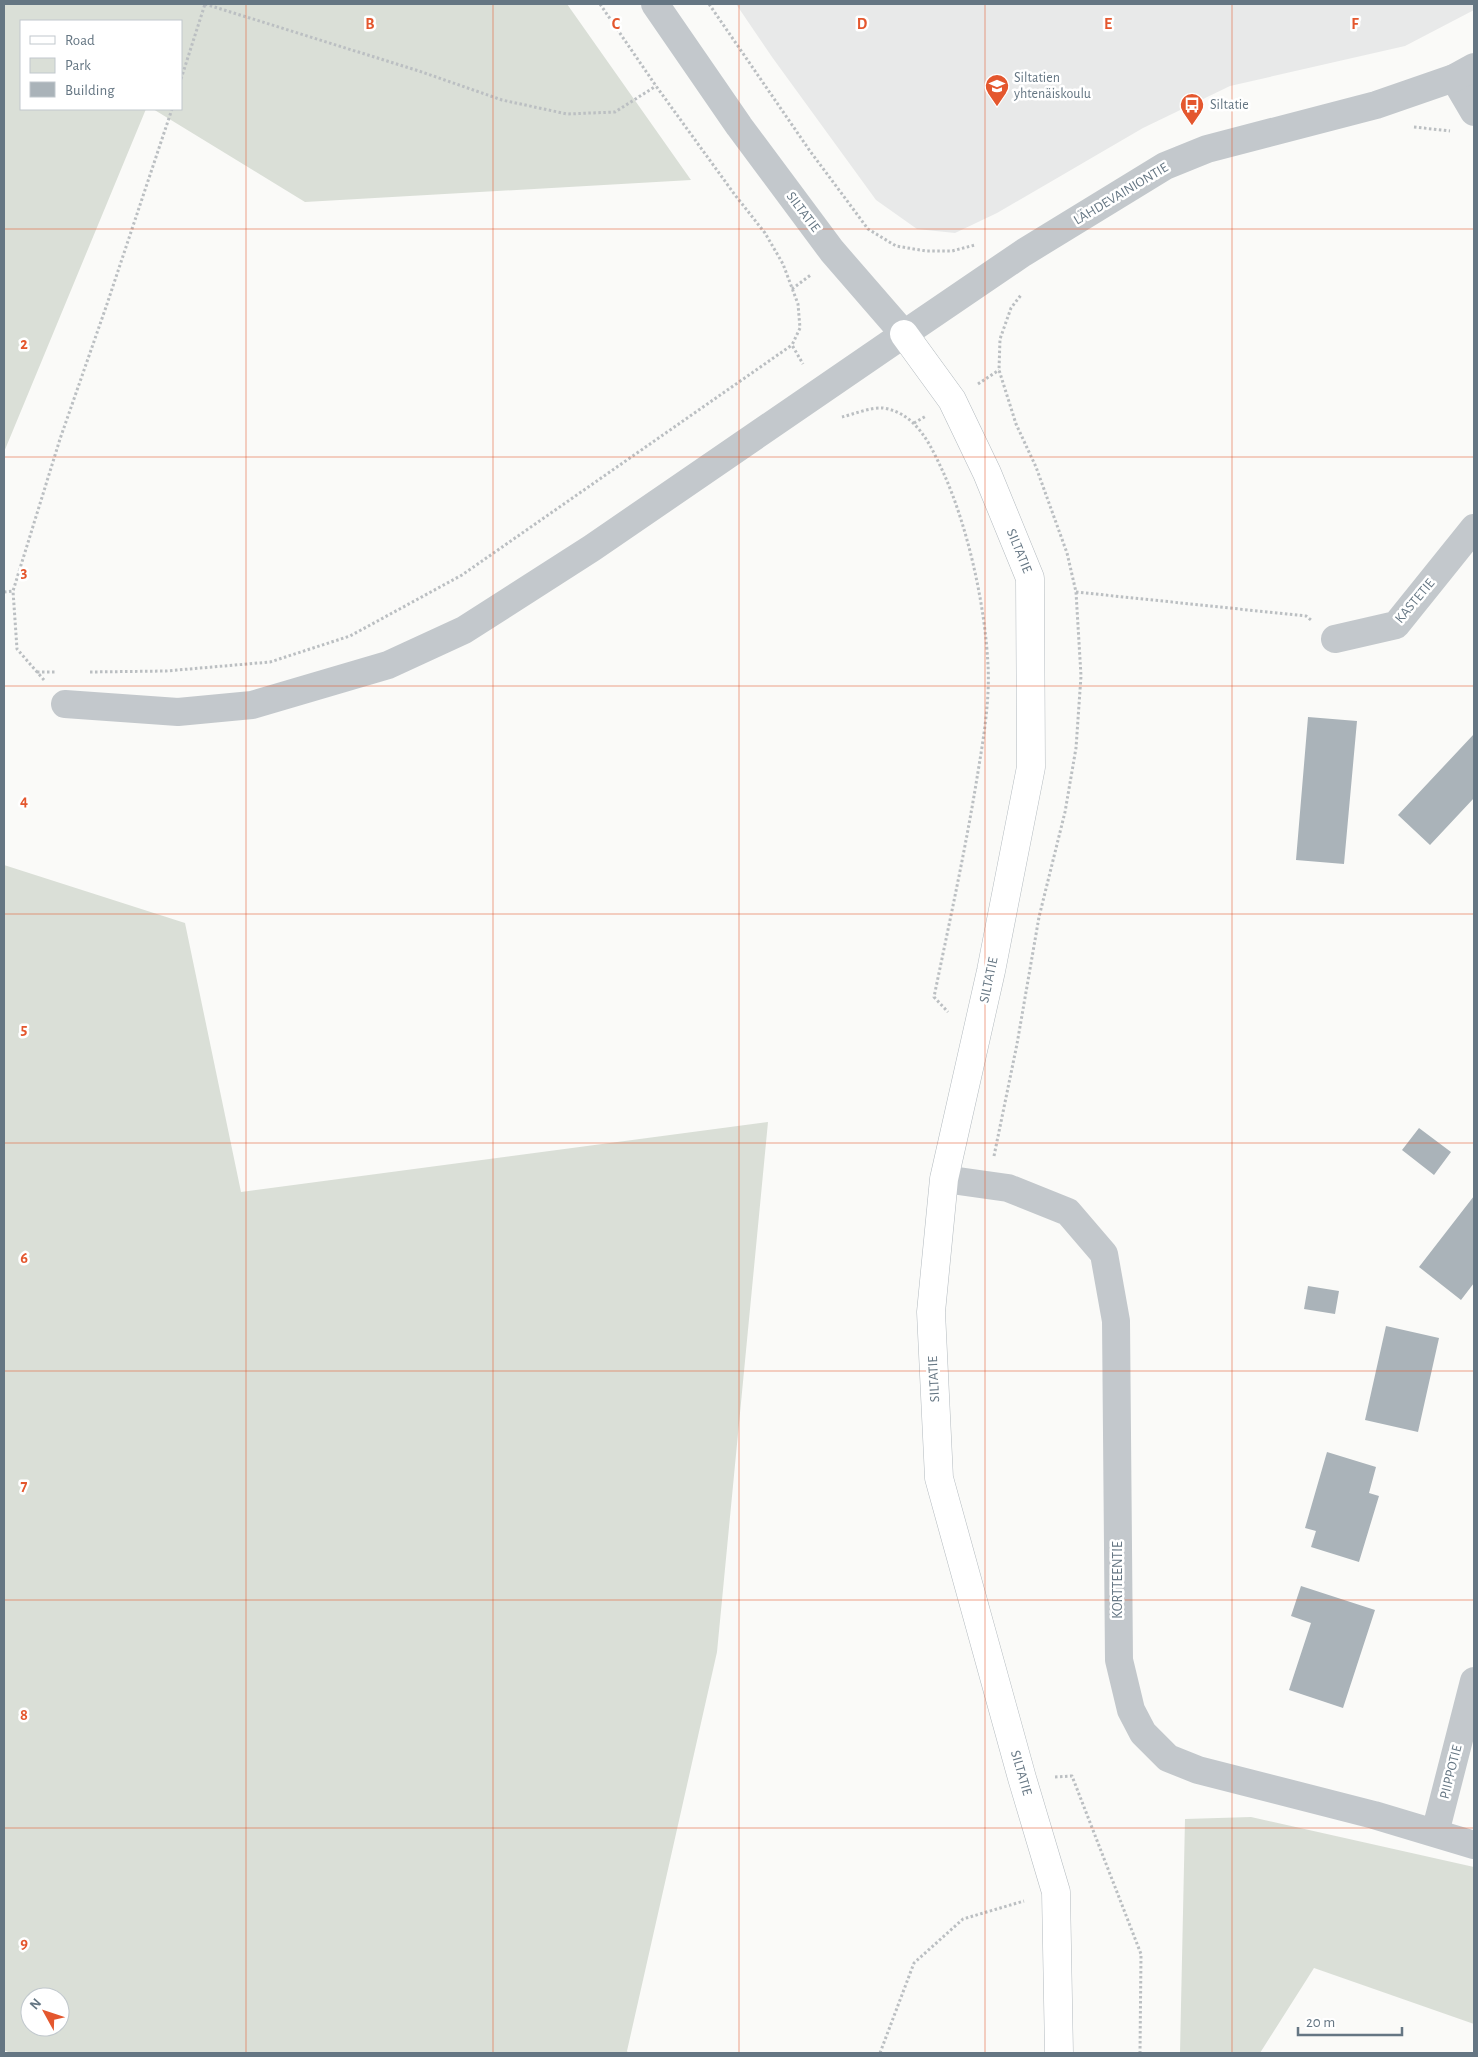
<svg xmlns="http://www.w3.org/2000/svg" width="1478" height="2057" font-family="'Alegreya Sans',sans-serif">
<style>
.built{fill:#e8e9e9}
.green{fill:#dadfd7;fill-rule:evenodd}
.building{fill:#aab3b9}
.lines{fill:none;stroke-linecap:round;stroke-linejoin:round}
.secondary-casing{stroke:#b3babf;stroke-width:29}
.path{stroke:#bbbfc2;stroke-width:3;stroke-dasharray:2.5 2.5;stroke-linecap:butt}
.minor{stroke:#c3c8cc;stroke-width:28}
.tertiary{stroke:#c3c8cc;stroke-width:28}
.secondary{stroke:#fff;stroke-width:28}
.grid{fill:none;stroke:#e4572e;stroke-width:1;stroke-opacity:0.55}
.labels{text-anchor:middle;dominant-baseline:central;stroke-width:5;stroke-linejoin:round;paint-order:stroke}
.poi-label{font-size:14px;fill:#657683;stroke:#fff;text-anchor:start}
.street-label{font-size:14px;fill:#657683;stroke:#fff}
.grid-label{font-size:16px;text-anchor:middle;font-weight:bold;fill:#e4572e;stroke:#fff;stroke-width:5;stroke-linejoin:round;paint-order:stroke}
</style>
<rect width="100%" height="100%" fill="#fafaf8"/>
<!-- built -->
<path class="built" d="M736,4H1474V10L1405,46L1230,86L1143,128L997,213L955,233L917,229L876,200L772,57Z"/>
<!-- green -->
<path class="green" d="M4,4H567L691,180L305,202L153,109H181V21H21V109H146L4,452Z
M4,865L185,923L241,1192L768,1122L717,1652L627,2051L628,2053H10L4,2050ZM30,1997H60V2027H30Z
M1251,1817L1474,1867V2024L1314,1968L1260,2053H1180L1185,1819Z"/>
<!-- building -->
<path class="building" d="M1308,717L1357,721L1344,864L1296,860Z
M1474,734V798L1430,845L1398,815Z
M1419,1128L1451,1152L1434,1175L1402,1150Z
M1474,1196V1283L1461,1300L1419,1267Z
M1308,1286L1339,1291L1335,1314L1304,1309Z
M1386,1326L1439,1338L1418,1432L1365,1420Z
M1327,1452L1376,1467L1369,1493L1379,1496L1359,1562L1311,1547L1316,1531L1305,1528Z
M1301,1586L1375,1610L1343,1708L1289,1690L1311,1623L1291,1616Z"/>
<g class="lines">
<!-- secondary casing -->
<g class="secondary-casing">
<path id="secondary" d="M904,334L952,400L987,473L1030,578L1031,767L991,971L944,1179L931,1312L939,1478L1022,1778L1056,1892L1059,2053"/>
</g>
<!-- path -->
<path class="path" d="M205,4L419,71L502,100L567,114L615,112L656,86
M600,4L656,86L735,195L765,233L783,264L798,304L800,328L792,345L803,364
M709,4L810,151L868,229L896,246L926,251H952L975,245
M181,79L205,4
M1414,127L1450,131
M792,289L812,274
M978,384L999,370
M842,417C854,414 871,407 883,408C917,413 931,446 944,474C968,528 985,605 988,665C990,702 983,741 977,778C965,852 949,924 934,997L948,1012
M914,423L926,416
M4,592L13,591
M1076,592L1306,616L1311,620
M37,672H57
M90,672L166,671L270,662L350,636L462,575L792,345
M44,680L17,649L13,591L60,439L106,307L172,109
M994,1156L1017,1044L1039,917L1065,812L1076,748L1081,676L1076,592L1067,553L1036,467L1016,424L999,370L1000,339L1011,308L1021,295
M1055,1777L1072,1776L1141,1954L1140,2053
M880,2053L914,1963L963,1919L1024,1901"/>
<!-- minor -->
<path class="minor" d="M1454,78L1474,112
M1335,639L1396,625L1474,528
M65,704L178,712L252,705L388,665L464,630L592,548L904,334
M944,1179L1008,1188L1068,1212L1104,1254L1116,1321L1119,1660L1131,1710L1143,1733L1168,1758L1198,1770L1374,1815L1474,1845
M1435,1833L1474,1681"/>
<!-- tertiary -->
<path class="tertiary" d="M655,4L739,126L832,251L904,334L1023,253L1165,166L1207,149L1376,105L1454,78L1474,67"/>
<!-- secondary -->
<use href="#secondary" class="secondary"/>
</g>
<!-- grid -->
<path class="grid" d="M246,4V2053M493,4V2053M739,4V2053M985,4V2053M1232,4V2053M4,229H1474M4,457H1474M4,686H1474M4,914H1474M4,1143H1474M4,1371H1474M4,1600H1474M4,1828H1474"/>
<!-- icons -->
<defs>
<g id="school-pin" transform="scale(1.25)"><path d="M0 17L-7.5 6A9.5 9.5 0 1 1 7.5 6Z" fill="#e4572e" stroke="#fff"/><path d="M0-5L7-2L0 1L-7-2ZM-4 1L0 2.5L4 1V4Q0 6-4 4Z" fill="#fff"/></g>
<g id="bus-pin" transform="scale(1.25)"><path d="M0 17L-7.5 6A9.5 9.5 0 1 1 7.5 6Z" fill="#e4572e" stroke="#fff"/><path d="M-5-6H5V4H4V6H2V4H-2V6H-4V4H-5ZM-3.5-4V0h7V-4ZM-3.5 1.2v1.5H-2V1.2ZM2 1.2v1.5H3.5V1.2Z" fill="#fff"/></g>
</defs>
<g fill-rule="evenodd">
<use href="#school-pin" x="997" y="86"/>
<use href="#bus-pin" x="1192" y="105"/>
</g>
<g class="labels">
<!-- poi labels -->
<g class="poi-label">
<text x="1014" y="78">Siltatien<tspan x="1014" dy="16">yhtenäiskoulu</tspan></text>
<text x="1210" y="105">Siltatie</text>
</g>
<!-- street labels -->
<g class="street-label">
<text transform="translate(1121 194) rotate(-31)">LÄHDEVAINIONTIE</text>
<text transform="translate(803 212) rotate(53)">SILTATIE</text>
<text transform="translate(1019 551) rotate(68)">SILTATIE</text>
<text transform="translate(1415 601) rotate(-50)">KASTETIE</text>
<text transform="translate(989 980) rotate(-78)">SILTATIE</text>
<text transform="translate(934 1379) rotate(-93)">SILTATIE</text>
<text transform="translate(1118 1580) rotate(-90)">KORTTEENTIE</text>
<text transform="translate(1451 1772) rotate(-76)">PIIPPOTIE</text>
<text transform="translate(1021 1773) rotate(74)">SILTATIE</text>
</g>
</g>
<g class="grid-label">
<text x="370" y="29">B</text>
<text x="616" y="29">C</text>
<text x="862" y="29">D</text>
<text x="1108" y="29">E</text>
<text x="1355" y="29">F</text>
<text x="24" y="349">2</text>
<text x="24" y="577">3</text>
<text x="24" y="806">4</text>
<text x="24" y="1034">5</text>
<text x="24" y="1263">6</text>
<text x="24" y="1491">7</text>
<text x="24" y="1720">8</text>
<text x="24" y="1948">9</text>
</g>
<!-- border -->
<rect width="1478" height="2057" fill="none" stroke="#657683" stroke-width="10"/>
<!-- legend -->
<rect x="20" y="20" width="162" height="90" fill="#ffffff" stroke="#c1c8cd"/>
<rect x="30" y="36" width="25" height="8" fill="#ffffff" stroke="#c1c8cd"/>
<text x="65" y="45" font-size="15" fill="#657683">Road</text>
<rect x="30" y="58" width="25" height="15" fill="#dadfd7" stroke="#c1c8cd"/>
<text x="65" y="70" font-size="15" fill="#657683">Park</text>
<rect x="30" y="82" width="25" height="15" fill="#aab3b9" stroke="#c1c8cd"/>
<text x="65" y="95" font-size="15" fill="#657683">Building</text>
<!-- north arrow -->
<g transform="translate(45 2012) rotate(310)"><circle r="24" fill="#ffffff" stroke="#c1c8cd"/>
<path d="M0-4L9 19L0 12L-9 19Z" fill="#e4572e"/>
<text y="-8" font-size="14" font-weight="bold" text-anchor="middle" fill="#657683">N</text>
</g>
<!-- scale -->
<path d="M1298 2027v8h104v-8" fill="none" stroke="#657683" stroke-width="2.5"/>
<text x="1306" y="2027" font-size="15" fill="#657683" stroke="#ffffff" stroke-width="4" paint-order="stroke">20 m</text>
</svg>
